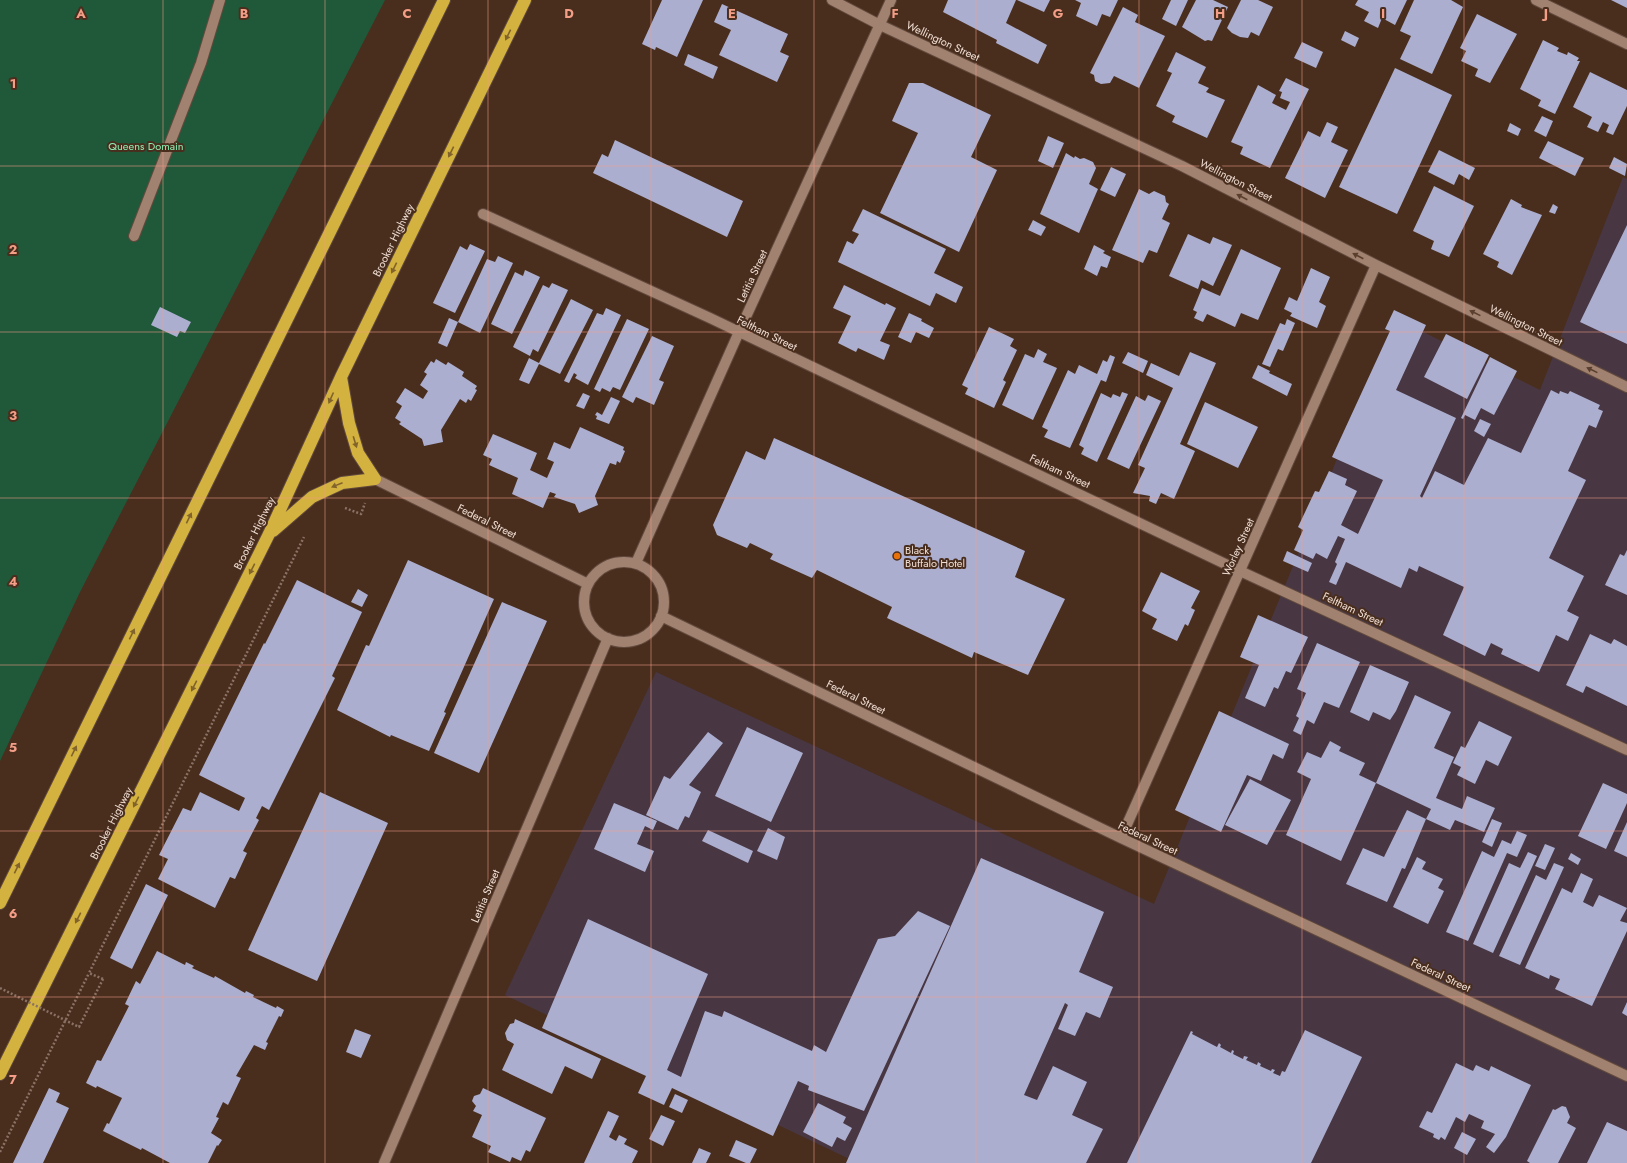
<svg xmlns="http://www.w3.org/2000/svg" width="1627" height="1163" font-family="Jost,sans-serif">
<style>
.commercial{fill:#483743}
.green{fill:#20593a}
.building{fill:#acaed0}
.lines{fill:none;stroke-linecap:round;stroke-linejoin:round}
.minor-casing{stroke:#61493c;stroke-width:12}
.highway-casing{stroke:#61493c;stroke-width:14}
.path{stroke:#8a7265;stroke-width:2.5;stroke-dasharray:2 2;stroke-linecap:butt}
.minor{stroke:#a1816f;stroke-width:10}
.highway{stroke:#d4b23f;stroke-width:12}
.path-bridge{stroke:#8a7265;stroke-width:2.5;stroke-dasharray:2 2;stroke-linecap:butt}
.oneway{fill:#81632b}
.oneway2{fill:#5b3f2e}
.grid{fill:none;stroke:#f49e87;stroke-width:1;stroke-opacity:0.55}
.food-dot{fill:#e8710a;stroke:#492e1e;stroke-width:1.5}
.labels{text-anchor:middle;dominant-baseline:central;stroke-width:4;stroke-linejoin:round;paint-order:stroke}
.street-label{font-size:11px;fill:#f0ded4;stroke:#492e1e}
.park-label{font-size:11px;fill:#8dedb3;stroke:#492e1e}
.poi-label{font-size:11px;fill:#f0ded4;stroke:#492e1e;text-anchor:start}
.grid-label{font-size:13px;text-anchor:middle;font-weight:bold;fill:#f49e87;stroke:#492e1e;stroke-width:4;stroke-linejoin:round;paint-order:stroke}
</style>
<rect width="100%" height="100%" fill="#492e1e"/>
<!-- commercial -->
<path class="commercial" d="M1623,177L1627,179V1163H858L505,995L656,672L1154,904L1395,318L1540,390Z"/>
<!-- green -->
<path class="green" d="M0,0H385L80,592L0,761Z"/>
<!-- building -->
<path class="building" d="M662,0H703L677,57L656,47L655,50L642,44Z
M948,0H1016L1006,23L1047,45L1038,64L996,43L997,40L943,12Z
M1017,0H1050L1044,12Z
M1075,0H1118L1110,17L1102,14L1097,26L1076,16L1081,3Z
M1171,0H1188L1176,26L1162,19Z
M1196,0H1213L1228,7L1212,41L1208,40L1205,41L1182,27Z
M1241,0H1258L1273,7L1259,36L1251,32L1248,38L1240,37L1232,33L1227,28Z
M1358,0H1407L1395,25L1382,18L1378,28L1364,21L1369,12L1355,5Z
M1414,0H1451L1463,7L1432,74L1400,59L1411,36L1400,31Z
M1611,0H1627V8Z
M722,4L788,34L780,52L789,56L777,82L719,55L731,30L714,22Z
M1123,7L1138,15L1135,22L1165,36L1139,88L1114,76L1110,83L1101,84L1095,81L1094,75L1090,73Z
M1477,14L1517,34L1490,83L1475,76L1478,69L1461,61L1466,51L1460,48Z
M1345,31L1359,38L1355,47L1341,40Z
M1543,40L1559,48L1557,51L1567,55L1568,52L1579,58L1577,61H1580L1555,114L1538,106L1541,100L1520,89Z
M1302,42L1323,52L1316,68L1294,58Z
M1176,52L1206,67L1198,83L1209,88L1206,92L1225,100L1207,138L1172,122L1175,116L1156,106L1172,73L1167,71Z
M688,54L718,67L713,79L684,65Z
M1395,68L1452,95L1397,214L1339,187Z
M1590,72L1627,90V106L1613,135L1606,132L1609,125L1603,122L1598,132L1587,127L1592,117L1573,107Z
M1286,78L1309,89L1270,168L1240,154L1243,147L1231,142L1258,85L1276,95L1272,103L1286,110L1290,102L1280,98L1282,92L1279,91Z
M909,83H923L991,115L971,157L997,170L959,252L880,213L918,133L892,121Z
M1542,116L1553,121L1546,137L1534,131Z
M1327,122L1338,127L1331,142L1348,150L1325,198L1285,178L1308,131L1320,137Z
M1510,123L1521,129L1518,136L1507,131Z
M1048,136L1064,143L1053,168L1038,161Z
M615,140L743,201L727,237L593,173L602,154L608,157Z
M1548,141L1584,158L1575,176L1539,158Z
M1439,150L1475,168L1469,180L1459,174L1454,185L1428,172Z
M1066,153L1074,158L1075,156L1080,159L1084,158L1093,162L1096,168L1089,184L1098,189L1079,233L1040,214Z
M1614,157L1627,164L1625,176L1609,168Z
M1111,167L1126,174L1115,197L1100,190Z
M1434,186L1474,206L1449,257L1431,249L1434,241L1413,231Z
M1139,189L1149,194L1154,191L1165,196L1166,202L1169,204L1162,219L1170,223L1157,253L1149,250L1143,263L1112,250Z
M1511,199L1522,205L1521,207L1542,215L1512,275L1497,267L1499,262L1483,254Z
M1553,204L1558,207L1555,214L1549,212Z
M863,209L946,249L934,273L963,287L956,303L936,293L930,306L838,262L847,241L853,244L859,234L852,231Z
M1033,220L1046,227L1041,236L1028,230Z
M1627,225V344L1580,322Z
M1188,234L1210,244L1213,237L1232,245L1213,286L1201,280L1198,289L1169,276Z
M470,244L485,251L455,313L433,303L460,246L467,250Z
M1094,245L1105,251L1103,253L1111,257L1107,268L1101,266L1097,276L1084,269Z
M1241,249L1281,268L1258,320L1241,313L1235,327L1207,314L1203,322L1194,318L1197,312L1193,310L1202,288L1220,296Z
M498,256L513,263L480,333L458,322L487,259L495,262Z
M1311,268L1330,277L1319,302L1326,306L1317,328L1290,316L1292,313L1284,309L1289,297L1297,301Z
M525,270L540,277L512,334L491,324L515,272L523,276Z
M552,283L568,290L538,352L533,349L530,356L513,347L543,285L549,288Z
M844,285L885,305L886,303L896,308L880,341L890,345L884,360L858,348L856,352L838,343L851,316L833,308Z
M571,299L593,310L560,374L539,364L529,384L519,380L529,358L539,363Z
M160,307L191,322L185,333L180,331L177,337L151,325Z
M606,308L621,315L588,385L575,378L577,375L574,373L569,383L564,381L597,313L603,315Z
M1394,310L1426,325L1396,390L1456,418L1420,496L1422,498L1435,471L1464,485L1488,438L1521,453L1551,390L1559,394L1560,391L1568,394L1570,391L1600,405L1598,409L1603,411L1596,428L1589,425L1568,471L1586,480L1549,558L1584,576L1567,611L1579,617L1568,641L1556,635L1539,672L1501,654L1503,649L1491,643L1485,656L1443,635L1464,587L1419,566L1417,572L1409,568L1401,588L1346,562L1336,585L1329,582L1337,564L1335,562L1345,539L1338,536L1327,559L1316,553L1313,559L1294,550L1303,530L1298,527L1315,491L1319,492L1329,471L1347,479L1345,485L1357,491L1341,525L1358,534L1383,480L1332,457L1390,331L1385,329Z
M909,313L922,319L921,321L934,328L929,338L916,332L911,343L898,337Z
M449,318L458,322L447,347L438,343Z
M627,319L649,329L620,390L613,387L610,392L602,388L600,392L594,389Z
M1287,319L1295,323L1283,351L1278,349L1270,367L1262,364L1280,323L1285,325Z
M989,327L1014,339L1010,346L1017,350L1003,380L1006,382L994,408L965,394L968,388L962,385Z
M1446,334L1489,355L1467,399L1424,377Z
M652,336L674,346L659,380L664,382L654,405L636,397L633,403L622,397Z
M1038,349L1047,354L1043,362L1057,368L1033,420L1002,405L1025,354L1034,358Z
M1128,352L1148,361L1143,373L1122,363Z
M1190,352L1216,363L1180,444L1195,451L1174,499L1161,493L1156,504L1149,501L1150,496L1133,493L1145,468L1138,465L1173,388L1146,375L1151,363L1179,376Z
M1110,355L1115,357L1106,382L1101,380L1070,448L1044,437L1048,430L1042,427L1068,370L1075,374L1079,365L1097,374L1103,360L1107,362Z
M1490,357L1517,371L1494,415L1481,408L1475,420L1465,415L1463,419L1461,418Z
M436,359L446,365L448,362L464,372L462,376L477,386L475,389L477,390L471,401L468,399L466,403L460,399L441,430L443,442L424,446L422,439L399,424L401,422L395,418L402,406L396,402L405,388L423,399L428,391L420,385L427,374L424,372L431,361L434,363Z
M1258,365L1270,371L1269,373L1292,384L1287,396L1252,378Z
M1122,392L1128,394L1097,462L1081,454L1084,448L1079,445L1101,393L1111,398L1113,394L1120,397Z
M583,393L590,396L584,409L576,406Z
M1148,395L1161,401L1129,469L1107,459L1136,396L1145,401Z
M611,397L620,401L609,424L596,419L597,416L595,415L597,412L602,415Z
M1205,402L1258,427L1238,468L1187,444Z
M1480,419L1491,424L1484,437L1474,431Z
M580,427L624,447L623,450L625,451L620,463L617,461L616,465L610,463L595,496L598,505L579,513L575,504L554,497L556,494L550,492L543,508L512,494L518,478L489,465L492,459L483,455L493,434L537,453L530,470L547,478L554,462L547,459L554,442L570,449Z
M774,438L1025,551L1015,577L1065,599L1028,675L974,652L972,658L887,618L892,607L817,570L812,578L770,559L773,554L750,543L747,548L717,535L713,525L746,451L765,460Z
M1627,550V595L1605,585L1620,554L1624,556Z
M1287,551L1312,563L1308,572L1283,561Z
M408,560L494,599L444,712L446,713L429,751L391,735L390,737L337,710L366,645L369,646Z
M1161,572L1200,591L1191,608L1195,610L1188,626L1185,624L1177,641L1152,629L1157,619L1142,611Z
M297,580L362,612L332,676L335,678L269,810L262,806L256,818L259,820L243,851L247,853L235,879L230,877L215,908L158,879L168,859L159,855L183,808L191,811L200,792L239,811L245,798L199,775L264,643L265,644Z
M358,589L368,595L362,607L351,602Z
M502,602L547,621L479,773L434,753Z
M1258,615L1308,637L1291,673L1286,671L1278,689L1274,687L1265,707L1245,698L1259,665L1240,657Z
M1590,634L1611,644L1614,639L1627,646V706L1586,686L1583,693L1566,685Z
M1317,643L1360,662L1339,708L1324,702L1314,724L1307,720L1301,735L1293,731L1299,718L1296,716L1306,693L1297,689Z
M1370,665L1409,682L1396,711L1390,720L1373,712L1369,721L1350,712Z
M1415,695L1451,712L1434,748L1454,757L1436,798L1462,809L1467,796L1495,808L1484,832L1455,820L1450,830L1426,819L1431,809L1376,783Z
M1219,711L1289,744L1283,759L1273,754L1261,781L1247,775L1221,832L1175,810Z
M1479,721L1512,737L1498,766L1486,760L1475,784L1457,775L1461,767L1453,763L1461,746L1465,748Z
M747,727L803,753L771,822L715,796Z
M708,732L723,743L689,785L701,792L689,818L685,816L678,830L646,815L664,776L670,779Z
M1330,741L1341,747L1339,751L1365,763L1359,775L1376,783L1341,861L1286,835L1311,779L1297,772L1307,752L1321,758Z
M1250,779L1291,800L1267,845L1225,825Z
M1603,783L1627,794V803L1606,849L1578,836Z
M320,792L388,823L317,981L248,950Z
M614,803L657,821L653,830L645,826L637,844L654,851L645,872L594,849Z
M1407,810L1426,819L1405,869L1402,868L1387,902L1346,884L1363,848L1384,857Z
M1492,819L1502,823L1492,847L1482,842Z
M1627,822V857L1614,851Z
M768,828L785,837L777,860L757,851Z
M708,830L753,851L748,863L702,841Z
M1517,831L1527,835L1517,857L1507,853L1468,941L1446,932L1482,851L1494,857L1502,840L1511,844Z
M1545,844L1555,848L1545,870L1535,866Z
M1528,852L1537,856L1493,953L1473,944L1509,863L1520,868Z
M1571,853L1581,859L1578,865L1568,859Z
M1417,857L1426,862L1422,869L1443,879L1438,888L1444,891L1428,924L1393,907Z
M981,858L1104,912L1079,972L1113,987L1100,1018L1086,1012L1075,1036L1058,1029L1068,1005L1065,1003L1024,1095L1037,1100L1053,1066L1087,1082L1072,1115L1103,1129L1086,1163H846Z
M1554,863L1564,867L1520,965L1499,956L1536,875L1546,880Z
M1581,873L1593,879L1583,902L1593,907L1599,895L1627,908L1620,921L1627,923V931L1592,1006L1555,989L1560,979L1550,975L1549,979L1525,968L1562,888L1572,893Z
M146,884L168,895L132,969L110,958Z
M918,911L950,926L864,1111L808,1090L809,1086L798,1081L773,1136L672,1088L664,1105L638,1093L646,1076L542,1028L588,919L708,974L667,1070L681,1077L705,1011L722,1017L724,1011L812,1051L814,1045L826,1052L878,939L895,936Z
M157,951L185,965L186,962L194,966L192,968L214,978L215,976L245,993L246,991L254,995L253,997L276,1008L277,1006L284,1010L281,1017L279,1016L266,1042L268,1043L265,1050L254,1045L236,1076L241,1078L228,1105L223,1102L216,1117L219,1118L211,1133L222,1140L218,1146L217,1145L208,1163H170L142,1148L141,1150L103,1131L107,1123L109,1124L122,1098L97,1086L96,1088L86,1083L97,1060L101,1061L129,1006L125,1004L136,981L140,984Z
M1627,1002V1016L1622,1013Z
M515,1019L601,1059L592,1079L565,1066L552,1094L502,1070L514,1044L507,1040L505,1033L510,1024L514,1023Z
M355,1029L371,1035L361,1058L346,1052Z
M1305,1030L1362,1057L1311,1163H1127L1191,1031L1193,1032L1192,1034L1217,1047L1219,1043L1221,1045L1220,1047L1231,1053L1232,1050L1234,1051L1233,1054L1243,1059L1244,1056L1248,1057L1246,1060L1257,1065L1258,1062L1261,1064L1260,1066L1271,1071L1272,1069L1275,1070L1273,1073L1280,1076L1282,1071L1285,1072Z
M1456,1063L1473,1071L1476,1065L1489,1071L1491,1066L1531,1085L1506,1137L1494,1153L1486,1147L1495,1134L1481,1128L1484,1121L1469,1114L1465,1122L1456,1117L1445,1140L1441,1137L1439,1140L1433,1137L1434,1134L1419,1127L1427,1111L1432,1113Z
M49,1088L60,1093L56,1102L69,1108L43,1163H13Z
M483,1088L546,1118L530,1152L526,1150L521,1161L512,1157L510,1162L488,1152L491,1146L472,1137L482,1115L473,1111L476,1106L472,1101L474,1096L480,1094Z
M675,1094L688,1100L682,1113L669,1107Z
M818,1103L846,1117L843,1123L852,1128L845,1141L837,1137L832,1147L803,1132Z
M1562,1106L1566,1107L1570,1117L1567,1123L1576,1128L1558,1163H1530L1527,1161L1553,1109L1555,1110Z
M608,1111L619,1116L609,1137L616,1141L619,1135L627,1139L624,1144L638,1151L632,1163H584Z
M661,1115L675,1121L663,1146L649,1139Z
M1607,1122L1627,1131V1163H1587Z
M1462,1132L1476,1139L1467,1155L1454,1148Z
M736,1140L757,1149L750,1163H746L729,1156Z
M699,1148L711,1153L706,1163H692Z"/>
<g class="lines">
<!-- minor casing -->
<g class="minor-casing">
<path id="minor" d="M832,0L880,25L1182,166L1376,265L1627,387
M1536,0L1627,44
M483,214L710,318L1240,571L1627,750
M134,236L201,63L220,0
M375,479L588,584
M584 602a40 40 0 1 1 80 0a40 40 0 1 1-80 0Z
M636,563L739,332L891,0
M661,616L1121,838L1627,1076
M1121,838L1376,265
M384,1163L608,638"/>
</g>
<!-- highway casing -->
<g class="highway-casing">
<path id="highway" d="M273,531L312,497L342,483L375,479L358,453L349,423L341,377
M0,903L444,0
M0,1074L269,534L341,377L525,0"/>
</g>
<!-- path -->
<path class="path" d="M345,508L361,514L365,503
M103,979L89,973L304,537
M0,1152L89,973"/>
<!-- minor -->
<use href="#minor" class="minor"/>
<!-- highway -->
<use href="#highway" class="highway"/>
<!-- path-bridge -->
<path class="path-bridge" d="M0,988L79,1027L103,979"/>
</g>
<!-- one-way arrows -->
<defs><path id="oneway-solid" d="M-6-.8H1V-3.2L6.5 0L1 3.2V.8H-6Z"/></defs>
<g class="oneway">
<use href="#oneway-solid" transform="translate(508 35) rotate(116)"/>
<use href="#oneway-solid" transform="translate(451 152) rotate(116)"/>
<use href="#oneway-solid" transform="translate(394 268) rotate(116)"/>
<use href="#oneway-solid" transform="translate(331 398) rotate(114)"/>
<use href="#oneway-solid" transform="translate(355 442) rotate(73)"/>
<use href="#oneway-solid" transform="translate(337 485) rotate(158)"/>
<use href="#oneway-solid" transform="translate(189 518) rotate(-64)"/>
<use href="#oneway-solid" transform="translate(252 569) rotate(117)"/>
<use href="#oneway-solid" transform="translate(132 634) rotate(-64)"/>
<use href="#oneway-solid" transform="translate(194 686) rotate(117)"/>
<use href="#oneway-solid" transform="translate(74 751) rotate(-64)"/>
<use href="#oneway-solid" transform="translate(136 802) rotate(117)"/>
<use href="#oneway-solid" transform="translate(17 868) rotate(-64)"/>
<use href="#oneway-solid" transform="translate(78 918) rotate(117)"/>
</g>
<g class="oneway2">
<use href="#oneway-solid" transform="translate(1242 197) rotate(-153)"/>
<use href="#oneway-solid" transform="translate(1358 256) rotate(-153)"/>
<use href="#oneway-solid" transform="translate(1475 313) rotate(-154)"/>
<use href="#oneway-solid" transform="translate(1592 370) rotate(-154)"/>
</g>
<!-- grid -->
<path class="grid" d="M163,0V1163M325,0V1163M488,0V1163M651,0V1163M814,0V1163M976,0V1163M1139,0V1163M1302,0V1163M1464,0V1163M0,166H1627M0,332H1627M0,498H1627M0,665H1627M0,831H1627M0,997H1627"/>
<!-- markers -->
<circle class="food-dot" cx="897" cy="556" r="4"/>
<g class="labels">
<!-- street labels -->
<g class="street-label">
<text transform="translate(943 41) rotate(25)">Wellington Street</text>
<text transform="translate(1236 180) rotate(27)">Wellington Street</text>
<text transform="translate(393 240) rotate(-64)">Brooker Highway</text>
<text transform="translate(752 276) rotate(-65)">Letitia Street</text>
<text transform="translate(1526 325) rotate(26)">Wellington Street</text>
<text transform="translate(767 333) rotate(26)">Feltham Street</text>
<text transform="translate(1060 471) rotate(25)">Feltham Street</text>
<text transform="translate(487 521) rotate(26)">Federal Street</text>
<text transform="translate(254 533) rotate(-64)">Brooker Highway</text>
<text transform="translate(1238 547) rotate(-66)">Worley Street</text>
<text transform="translate(1353 609) rotate(25)">Feltham Street</text>
<text transform="translate(856 697) rotate(26)">Federal Street</text>
<text transform="translate(111 823) rotate(-63)">Brooker Highway</text>
<text transform="translate(1148 838) rotate(25)">Federal Street</text>
<text transform="translate(485 896) rotate(-67)">Letitia Street</text>
<text transform="translate(1441 975) rotate(25)">Federal Street</text>
</g>
<!-- park labels -->
<g class="park-label">
<text x="146" y="146">Queens Domain</text>
</g>
<!-- poi labels -->
<g class="poi-label">
<text x="905" y="550">Black<tspan x="905" dy="13">Buffalo Hotel</tspan></text>
</g>
</g>
<g class="grid-label">
<text x="81" y="18">A</text>
<text x="244" y="18">B</text>
<text x="407" y="18">C</text>
<text x="569" y="18">D</text>
<text x="732" y="18">E</text>
<text x="895" y="18">F</text>
<text x="1058" y="18">G</text>
<text x="1220" y="18">H</text>
<text x="1383" y="18">I</text>
<text x="1546" y="18">J</text>
<text x="13" y="88">1</text>
<text x="13" y="254">2</text>
<text x="13" y="420">3</text>
<text x="13" y="586">4</text>
<text x="13" y="752">5</text>
<text x="13" y="918">6</text>
<text x="13" y="1084">7</text>
</g>
</svg>
